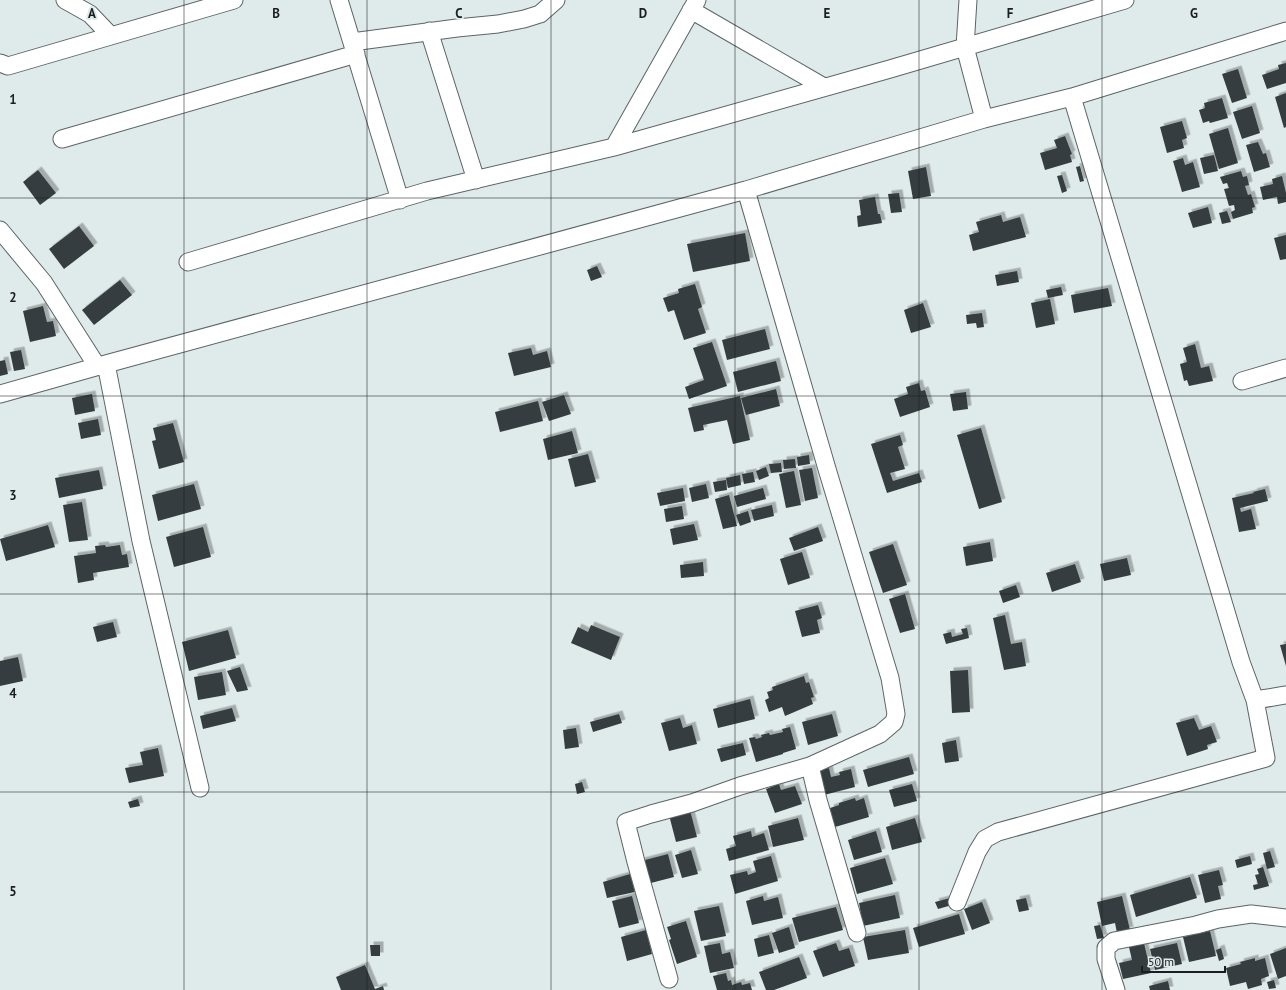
<svg xmlns="http://www.w3.org/2000/svg" width="1286" height="990" font-family="'PT Sans',sans-serif">
<style>
.building{fill:#363e3f;filter:url(#shadow)}
.lines{fill:none;stroke-linecap:round;stroke-linejoin:round}
.minor-casing{stroke:#5b6565;stroke-width:19}
.minor{stroke:#fff;stroke-width:17}
.grid{fill:none;stroke:#1a1e1e;stroke-width:1;stroke-opacity:0.55}
.grid-label{font-size:13px;text-anchor:middle;font-weight:bold;fill:#1a1e1e;stroke:#dfeaea;stroke-width:4;stroke-linejoin:round;paint-order:stroke}
</style>
<defs>
<filter id="shadow"><feDropShadow dx="3.5" dy="-3.5" stdDeviation="0" flood-color="#0004"/></filter>
</defs>
<rect width="100%" height="100%" fill="#dfeaea"/>
<!-- building -->
<path class="building" d="M1286,63V83L1267,89L1262,75L1279,69L1278,65Z
M1238,69L1247,98L1232,103L1222,74Z
M1286,93V127L1284,128L1275,97Z
M1222,98L1228,118L1210,123L1209,121L1203,123L1199,110L1205,108L1204,103Z
M1252,106L1260,133L1242,139L1233,112Z
M1182,121L1187,138L1182,140L1184,148L1167,153L1160,127Z
M1228,128L1238,163L1219,169L1209,134Z
M1065,136L1072,154L1070,155L1072,162L1045,170L1040,153L1057,148L1054,140Z
M1258,142L1263,154L1266,153L1270,167L1254,172L1246,145Z
M1214,155L1218,171L1204,174L1200,158Z
M1183,158L1185,165L1193,162L1200,187L1182,192L1173,161Z
M1080,166L1084,181L1080,182L1076,167Z
M926,167L931,196L913,199L908,171Z
M38,170L56,193L40,205L23,182Z
M1241,171L1243,177L1247,176L1249,185L1245,186L1248,195L1251,194L1255,207L1252,208L1253,213L1233,219L1231,212L1235,210L1234,205L1229,206L1224,189L1229,188L1227,183L1223,184L1220,177Z
M1062,175L1067,191L1062,193L1057,176Z
M1282,176L1286,193V202L1278,204L1277,197L1263,200L1260,187L1273,184L1272,179Z
M899,193L902,212L891,213L888,194Z
M875,197L878,214H880L882,223L858,227L857,216L861,215L859,200Z
M1208,207L1212,223L1193,228L1188,213Z
M1227,211L1231,222L1222,224L1219,213Z
M1001,215L1003,222L1020,217L1026,237L973,251L969,235L979,232L976,222Z
M79,226L94,246L64,269L49,249Z
M745,233L750,261L693,272L687,244Z
M1286,235V259L1280,260L1274,238Z
M597,266L602,277L591,281L587,270Z
M1017,271L1019,282L997,286L995,275Z
M120,280L132,295L94,325L82,310Z
M695,284L702,307L698,309L706,333L684,340L674,310L668,312L663,298L679,293L678,289Z
M1061,287L1063,295L1048,298L1046,290Z
M1108,288L1112,306L1074,313L1071,295Z
M1050,299L1055,324L1036,328L1031,303Z
M923,303L931,327L911,333L904,310Z
M43,306L47,322L53,321L56,336L30,342L23,311Z
M982,313L984,327L977,328L976,323L967,324L966,315Z
M765,329L770,349L727,360L722,340Z
M712,342L727,386L689,399L685,387L704,380L693,348Z
M1195,344L1201,368L1209,366L1213,381L1189,386L1187,380L1184,381L1180,364L1187,362L1183,348Z
M531,348L533,355L547,351L551,367L514,376L508,353Z
M21,350L25,369L14,371L10,352Z
M5,360L8,374L0,376V361Z
M776,361L781,381L738,392L733,372Z
M919,383L921,391L925,390L930,407L900,417L894,399L908,394L906,387Z
M776,389L780,406L746,415L741,398Z
M966,392L968,409L953,411L950,394Z
M92,394L95,411L75,415L72,398Z
M564,395L571,414L549,421L542,402Z
M740,396L750,440L733,444L727,420L703,425L704,430L694,432L688,408Z
M538,401L543,421L500,432L495,412Z
M98,419L101,435L81,439L78,423Z
M173,423L184,462L159,469L152,441L156,440L153,428Z
M981,428L1002,502L979,509L957,435Z
M572,431L578,453L548,460L543,439Z
M900,435L903,445L898,447L905,469L890,473L893,481L919,473L922,482L887,493L871,444Z
M588,454L596,482L575,487L568,459Z
M809,455L810,464L798,466L797,457Z
M795,459L796,468L784,469L783,460Z
M781,463L782,472L771,473L769,464Z
M766,467L769,476L759,480L756,471Z
M812,468L818,498L805,501L799,470Z
M99,470L103,489L59,498L55,478Z
M794,471L801,505L786,508L779,474Z
M753,472L755,482L744,484L742,474Z
M740,475L741,485L728,488L726,478Z
M726,480L727,490L715,492L713,482Z
M194,484L201,509L158,521L152,495Z
M706,484L709,498L692,502L689,488Z
M683,488L685,501L660,506L657,493Z
M763,488L766,499L737,507L734,496Z
M1265,489L1268,501L1240,508L1241,512L1251,509L1256,529L1239,532L1232,498L1254,493L1253,492Z
M729,495L737,526L723,529L715,499Z
M82,502L88,540L69,542L63,505Z
M772,505L774,516L754,521L751,510Z
M682,506L684,519L666,522L664,509Z
M748,511L751,522L740,526L736,515Z
M694,524L698,540L673,545L670,529Z
M48,525L55,547L6,561L0,539Z
M203,527L211,557L174,567L166,537Z
M818,527L823,541L794,551L789,538Z
M990,542L993,561L966,566L963,547Z
M893,544L907,585L883,593L869,552Z
M105,545L106,547L120,545L122,555L127,554L129,567L93,573L94,580L78,583L74,556L96,553L95,546Z
M802,552L810,578L788,585L780,559Z
M1127,558L1131,575L1104,581L1100,564Z
M703,562L704,576L681,578L680,565Z
M1075,564L1081,582L1052,592L1046,573Z
M1016,585L1020,597L1003,603L999,591Z
M905,594L915,629L900,633L889,599Z
M818,605L822,618L817,620L820,633L802,637L795,611Z
M1005,615L1011,644L1022,642L1026,666L1004,670L993,618Z
M113,622L117,637L97,642L93,627Z
M591,625L620,637L611,660L571,643L578,627L588,632Z
M967,628L969,638L946,644L943,634L951,632L952,637L963,634L961,629Z
M228,630L236,658L189,671L182,642Z
M1286,644V666L1280,645Z
M18,657L23,681L0,686V661Z
M240,667L248,690L237,692L227,671Z
M968,670L970,712L952,713L950,671Z
M222,672L226,695L198,700L194,677Z
M804,676L806,683L809,682L814,697L811,698L813,704L785,716L782,707L769,712L765,700L769,698L767,692L773,690L772,687Z
M750,699L755,719L718,728L713,709Z
M232,708L236,721L203,729L200,716Z
M619,714L622,723L593,732L590,722Z
M832,714L838,736L808,745L802,722Z
M680,718L683,728L692,725L697,744L669,751L661,723Z
M1194,718L1199,730L1211,726L1217,742L1207,745L1208,749L1187,756L1176,723Z
M790,727L796,749L783,753V754L756,762L749,738L755,737L756,739L762,737L761,735L769,733L770,735L783,732L782,729Z
M576,728L579,747L565,749L563,730Z
M956,740L959,761L945,763L942,743Z
M743,743L746,755L721,762L717,749Z
M158,748L164,776L129,783L125,768L143,765L140,752Z
M909,757L914,774L868,787L863,770Z
M829,768L831,777L840,775L839,772L851,769L855,787L824,795L818,771Z
M582,782L585,792L577,794L575,784Z
M779,784L781,790L795,786L802,804L775,813L766,789Z
M912,784L917,801L894,807L889,790Z
M855,798L856,801L864,798L869,817L835,827L830,808L839,805V803Z
M138,799L140,806L130,808L128,802Z
M690,810L697,837L676,842L669,815Z
M798,818L804,840L773,847L768,826Z
M915,818L922,842L892,850L886,827Z
M751,831L752,837L764,833L769,850L729,861L726,849L736,846L733,836Z
M876,831L882,852L854,860L848,840Z
M691,850L698,874L682,878L675,855Z
M1270,851L1275,867L1267,869L1263,853Z
M668,854L674,877L647,884L641,861Z
M771,856L778,881L735,894L730,875L747,871L748,875L756,872L753,861Z
M1250,856L1252,864L1237,868L1235,860Z
M885,858L893,884L857,894L850,868Z
M1263,867L1269,886L1254,890L1253,885L1258,884L1255,875L1259,874L1257,869Z
M1219,870L1223,885L1218,886L1221,899L1205,903L1198,875Z
M630,874L635,892L607,898L603,882Z
M1190,877L1197,898L1136,917L1130,895Z
M895,895L900,918L863,926L859,903Z
M632,896L639,923L619,928L612,901Z
M763,896L764,901L778,897L783,918L752,925L746,901Z
M1122,896L1130,930L1117,933L1115,923L1102,926L1097,902Z
M950,898L952,905L938,909L935,902Z
M1026,898L1029,910L1019,912L1016,900Z
M982,902L990,923L972,930L964,909Z
M719,906L726,936L701,941L694,911Z
M836,907L843,930L799,942L792,918Z
M959,914L965,934L919,947L913,928Z
M686,921L697,957L677,964L669,940L671,939L667,927Z
M1100,925L1104,938L1097,939L1094,926Z
M789,927L795,948L779,953L772,933Z
M646,930L652,954L627,961L621,937Z
M905,930L909,953L868,960L863,937Z
M1210,931L1216,956L1189,962L1183,937Z
M769,935L774,953L758,957L754,939Z
M1143,939L1151,973L1123,979L1119,963L1132,960L1128,943Z
M720,943L722,954L730,952L734,968L710,973L704,946Z
M836,943L839,951L849,948L855,966L823,977L813,951Z
M1177,943L1182,964L1155,970L1150,949Z
M370,945H380V956H371Z
M1221,948L1224,959L1219,961L1216,950Z
M1286,948V976L1278,979L1270,954Z
M799,957L807,978L774,990H766L759,972Z
M1255,958V961L1265,958L1269,976L1261,979L1262,985L1248,989L1246,982L1230,986L1226,968L1241,964L1240,962Z
M365,965L375,989L383,986L384,990H341L336,977Z
M726,973L728,981L731,980L732,985L741,982L742,985L750,983L752,990H717L713,976Z
M1274,980L1276,988L1269,989L1267,982Z
M1168,981L1170,990H1150L1149,986Z"/>
<g class="lines">
<!-- minor casing -->
<g class="minor-casing">
<path id="minor" d="M65,0L90,14L111,36
M339,0L400,200
M968,0L965,47L984,119
M691,10L824,87
M429,31L476,180
M352,42L457,28L498,24L524,19L540,14L556,0
M0,63L8,66L234,0
M62,139L356,54
M614,147L697,0
M0,230L44,283L97,366
M188,262L427,191L614,147L890,69L1125,0
M106,364L141,541L200,788
M1242,381L1286,368
M0,394L106,364L746,190L984,119L1072,97L1286,31
M1255,700L1286,695
M810,766L818,800L857,933
M957,902L977,852L985,839L998,832L1266,758L1255,700L1241,662L1072,97
M669,979L636,862L626,822L651,814L692,803L740,786L810,766L880,734L894,722L896,714L890,678L827,469L746,190
M1116,990L1106,959V948L1114,941L1196,925L1218,919L1251,914L1286,918"/>
</g>
<!-- minor -->
<use href="#minor" class="minor"/>
</g>
<!-- grid -->
<path class="grid" d="M184,0V990M367,0V990M551,0V990M735,0V990M919,0V990M1102,0V990M0,198H1286M0,396H1286M0,594H1286M0,792H1286"/>
<g class="grid-label">
<text x="92" y="18">A</text>
<text x="276" y="18">B</text>
<text x="459" y="18">C</text>
<text x="643" y="18">D</text>
<text x="827" y="18">E</text>
<text x="1010" y="18">F</text>
<text x="1194" y="18">G</text>
<text x="13" y="104">1</text>
<text x="13" y="302">2</text>
<text x="13" y="500">3</text>
<text x="13" y="698">4</text>
<text x="13" y="896">5</text>
</g>
<!-- scale -->
<path d="M1142 966v6h83v-6" fill="none" stroke="#1a1e1e" stroke-width="2"/>
<text x="1148" y="966" font-size="12" fill="#1a1e1e" stroke="#dfeaea" stroke-width="3" paint-order="stroke">50 m</text>
</svg>
